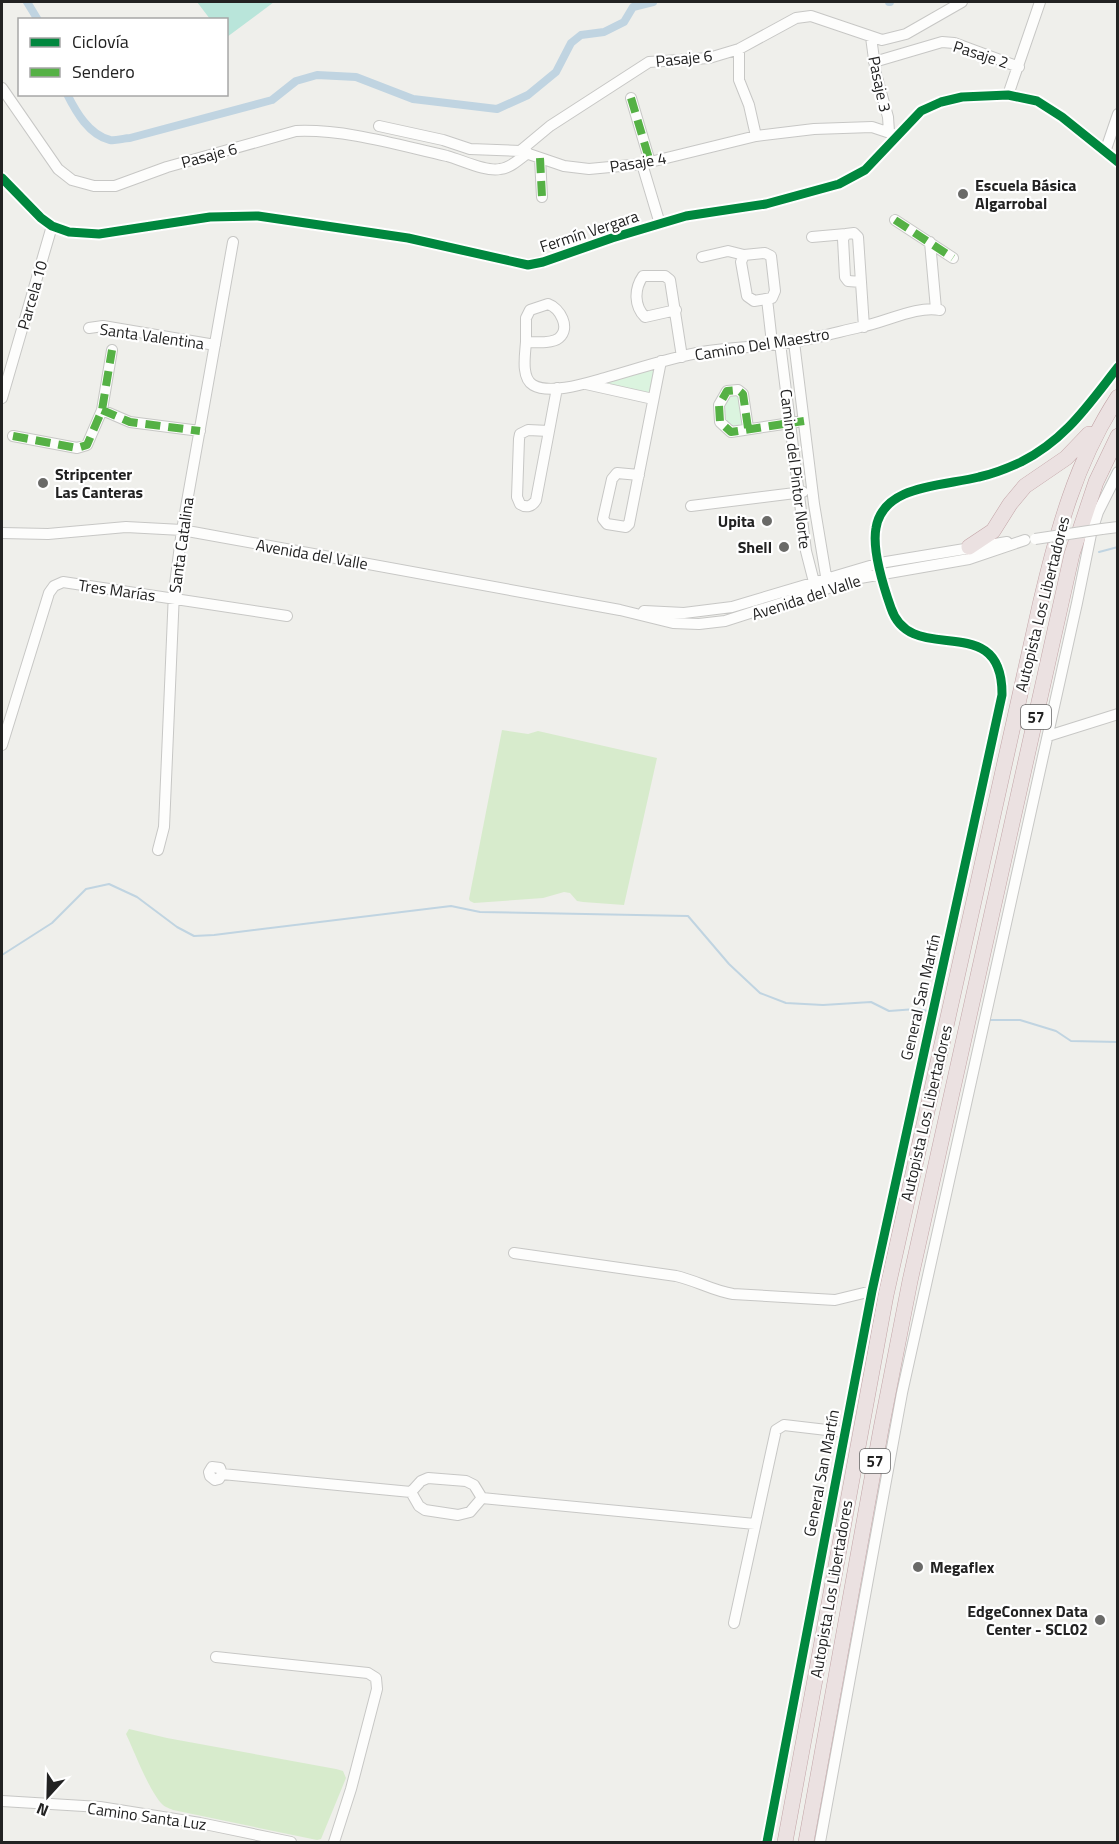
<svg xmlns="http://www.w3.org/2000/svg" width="1119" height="1844" font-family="'Titillium Web',sans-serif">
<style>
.grass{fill:#d7ebcc}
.park{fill:#dbf4df}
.pitch{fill:#b9e5da}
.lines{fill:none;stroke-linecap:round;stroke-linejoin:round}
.stream{stroke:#c0d4e1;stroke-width:2}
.canal{stroke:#c0d4e1;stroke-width:8}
.minor-casing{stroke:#c7c7c5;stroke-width:12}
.highway-casing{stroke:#c3a4a7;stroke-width:16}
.minor{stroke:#fdfdfc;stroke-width:10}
.highway{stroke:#ebe1e1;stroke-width:15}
.minor-bridge-casing{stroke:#c7c7c5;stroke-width:12;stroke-linecap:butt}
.minor-bridge{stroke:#fdfdfc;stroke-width:10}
.quiet{stroke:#55b145;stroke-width:8;stroke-dasharray:15 8;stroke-linecap:butt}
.cycleway-casing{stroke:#fff;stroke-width:13}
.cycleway{stroke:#00873e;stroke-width:9}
.poi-dot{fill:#6a6a68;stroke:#fff;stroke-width:2}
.labels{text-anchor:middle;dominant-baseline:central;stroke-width:4.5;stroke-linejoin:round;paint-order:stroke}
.shield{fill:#fff;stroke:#646464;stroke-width:1.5}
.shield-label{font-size:15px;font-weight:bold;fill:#222}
.street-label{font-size:16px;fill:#222;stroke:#fff}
.poi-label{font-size:16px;font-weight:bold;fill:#222;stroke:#fff;text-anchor:start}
</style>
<rect width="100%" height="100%" fill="#efefeb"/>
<!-- grass -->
<path class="grass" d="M502,730L528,734L538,731L657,758L624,905L583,902L577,901L570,893L564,892L543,898L474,903L470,901L469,899Z
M129,1729L167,1738L336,1769L343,1771L346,1778L321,1839L317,1840L173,1810C169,1808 164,1807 161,1803C148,1788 135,1753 126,1734Z"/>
<!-- park -->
<path class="park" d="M657,367L651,395L600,383Z
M741,395L744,424C739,429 732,427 725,425L722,402L726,396Z"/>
<!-- pitch -->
<path class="pitch" d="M197,2H274L227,37L226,20L210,19Z"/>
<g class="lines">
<!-- stream -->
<path class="stream" d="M1099,552L1118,547
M2,955L52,923L86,889L109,884L137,897L177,927L194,936L214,935L451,906L480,912L688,916L729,964L760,993L786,1003L823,1005L871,1002L889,1011L916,1009L928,1011
M987,1020H1020L1056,1031L1071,1041L1118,1042"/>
<!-- canal -->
<path class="canal" d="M27,2L38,20
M889,2H890
M67,94C76,112 89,135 110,140C116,141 124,138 130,138L272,100L296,81L317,75L356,77L413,99L497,109L528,95L556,72L571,43L581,35L604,32L624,22L633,7L653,2"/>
<!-- minor casing -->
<g class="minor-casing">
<path id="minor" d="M871,37L876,74L888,117L889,132
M739,49V80L749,105L756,136
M874,62L942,42L954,43L1019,67
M2,88L58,169L72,180L94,186H115L167,167L296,131C346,129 398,145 447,156C462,160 486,172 500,169C511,168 519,159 528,153
M1008,95L1040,2
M631,98L650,162
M379,126L443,140L470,149L520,151L564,166L589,169L642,164L756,136L814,129L872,127L896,135
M520,151L550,126L649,62L709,58L739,49L796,18L811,16L882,40L906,34L962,2
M1105,152L1118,114
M540,158L542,197
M642,164L660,224
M2,178L41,218L52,226L69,232L99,234L210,217L258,216L408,238L528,265L543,262L612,238L686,216L766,204L839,184L865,170L921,111L941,102L962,97L1008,95L1037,101L1062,117L1118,162
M895,220L953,258
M812,237L846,234
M930,242L936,309
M765,253L771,256L775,291L772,298L754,301L747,296L741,262L744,255Z
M702,257L728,251L744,255
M861,282L848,281L845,277L843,239L846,234L854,233L858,237L864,327
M767,299L772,343
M548,304C560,308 571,328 559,338C552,344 534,342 526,342V318L530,310Z
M676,310L645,317C634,306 634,289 643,276H665L670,280L682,357
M89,328L103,326L215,345
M526,342C525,355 521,378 533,385C550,395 587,383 605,378C637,369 669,358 702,352C732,347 763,347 793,342C816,338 838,332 860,327C884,323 917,305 940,310
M794,342L814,504L827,582
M780,343L806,551L815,586
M586,384L653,399
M2,398L52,226
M102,410L130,422L200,431
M748,428L743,394L738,390L727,391L719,405L720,422L731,432L797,422
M528,430L549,431L536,500C532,507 526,508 520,504L517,497L519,439L520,434Z
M549,431L557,388
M13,436L77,448L87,445L102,410L112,350
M639,475L617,473L612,479L603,519L607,524L626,527L629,524L661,361
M691,506L803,492
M1102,529L1118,527
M2,533L48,534L126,527L182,530L620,610L673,623L699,624L725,621L860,578L969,559L1025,540
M644,611L684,613L732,607L880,563L1007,542
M1048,736L1118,714
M2,745L49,593L54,586L63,582L287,616
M158,850L164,827L174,592L182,530L233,242
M514,1253L676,1276C695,1280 713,1291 733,1294L835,1300L872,1291
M222,1474L220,1468L212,1467L209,1472L210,1476L215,1480L219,1479L222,1474L411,1492
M411,1492L419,1506L425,1510L458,1515L470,1512L482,1498
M411,1492L421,1481L428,1478L466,1481L474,1485L482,1498
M482,1498L755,1524
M734,1623L776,1430L784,1425L844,1432
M216,1657L368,1673L376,1678L377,1689L351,1789L334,1842
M2,1801L100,1807L200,1823L291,1842
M767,1842L872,1291L1002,695C1003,607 911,669 891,608C884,588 872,549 876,528C883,484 945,486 979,477C993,474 1008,468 1021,462C1066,439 1088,405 1118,367
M820,1842L902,1393L1077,603L1091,534L1098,512L1118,472"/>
</g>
<!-- highway casing -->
<g class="highway-casing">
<path id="highway" d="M969,547L993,531L1010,504L1025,486L1066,458L1089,434
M785,1842L886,1295L1040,605C1057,532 1076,461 1118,397
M806,1842L881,1429L910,1281L1072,554L1096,482L1118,436"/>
</g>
<!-- minor -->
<use href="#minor" class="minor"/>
<!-- highway -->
<use href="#highway" class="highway"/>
<!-- minor-bridge casing -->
<g class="minor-bridge-casing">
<path id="minor-bridge" d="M1035,539L1102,529"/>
</g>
<!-- minor-bridge -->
<use href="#minor-bridge" class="minor-bridge"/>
<!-- quiet -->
<path class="quiet" d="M631,98L650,162
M540,158L542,197
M895,220L953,258
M102,410L130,422L200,431
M748,428L743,394L738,390L727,391L719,405L720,422L731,432L804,421
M13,436L77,448L87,445L102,410L112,350"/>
<!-- cycleway casing -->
<g class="cycleway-casing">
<path id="cycleway" d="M2,178L41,218L52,226L69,232L99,234L210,217L258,216L408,238L528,265L543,262L612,238L686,216L766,204L839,184L865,170L921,111L941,102L962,97L1008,95L1037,101L1062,117L1118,162
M767,1842L872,1291L1002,695C1003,607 911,669 891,608C884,588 872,549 876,528C883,484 945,486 979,477C993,474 1008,468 1021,462C1066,439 1088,405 1118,367"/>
</g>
<!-- cycleway -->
<use href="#cycleway" class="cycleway"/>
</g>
<!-- markers -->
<g class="poi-dot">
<circle cx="963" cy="194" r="6"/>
<circle cx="43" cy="483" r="6"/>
<circle cx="767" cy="521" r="6"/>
<circle cx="784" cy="547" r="6"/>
<circle cx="918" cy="1567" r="6"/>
<circle cx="1100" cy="1620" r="6"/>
</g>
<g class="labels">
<!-- shield labels -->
<g class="shield">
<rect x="1021" y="705" width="30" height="24" rx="4.5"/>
<rect x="860" y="1449" width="30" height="24" rx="4.5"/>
</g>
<g class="shield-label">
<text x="1036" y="717">57</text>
<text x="875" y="1461">57</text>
</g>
<!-- street labels -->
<g class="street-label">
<text transform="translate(981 54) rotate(18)">Pasaje 2</text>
<text transform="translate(684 58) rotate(-6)">Pasaje 6</text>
<text transform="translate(880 84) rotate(78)">Pasaje 3</text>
<text transform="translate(209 155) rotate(-15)">Pasaje 6</text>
<text transform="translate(638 162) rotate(-9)">Pasaje 4</text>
<text transform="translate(589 231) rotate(-18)">Fermín Vergara</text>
<text transform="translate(32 295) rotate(-74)">Parcela 10</text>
<text transform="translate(152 336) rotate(8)">Santa Valentina</text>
<text transform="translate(762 344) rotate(-9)">Camino Del Maestro</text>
<text transform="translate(796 469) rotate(83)">Camino del Pintor Norte</text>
<text transform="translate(181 545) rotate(-82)">Santa Catalina</text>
<text transform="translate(312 554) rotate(10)">Avenida del Valle</text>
<text transform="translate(117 590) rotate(8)">Tres Marías</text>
<text transform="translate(806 597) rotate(-18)">Avenida del Valle</text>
<text transform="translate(1042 604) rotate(-76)">Autopista Los Libertadores</text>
<text transform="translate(920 997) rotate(-77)">General San Martín</text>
<text transform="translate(926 1113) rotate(-77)">Autopista Los Libertadores</text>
<text transform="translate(821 1473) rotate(-79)">General San Martín</text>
<text transform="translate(831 1589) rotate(-80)">Autopista Los Libertadores</text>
<text transform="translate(147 1816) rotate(8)">Camino Santa Luz</text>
</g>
<!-- poi labels -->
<g class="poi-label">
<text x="975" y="185">Escuela Básica<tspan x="975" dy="18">Algarrobal</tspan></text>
<text x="55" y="474">Stripcenter<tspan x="55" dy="18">Las Canteras</tspan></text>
<text x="755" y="521" text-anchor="end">Upita</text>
<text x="772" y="547" text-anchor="end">Shell</text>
<text x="930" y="1567">Megaflex</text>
<text x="1088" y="1611" text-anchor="end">EdgeConnex Data<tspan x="1088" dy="18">Center - SCL02</tspan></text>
</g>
</g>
<!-- border -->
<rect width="1119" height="1844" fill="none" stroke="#222222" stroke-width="6"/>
<!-- legend -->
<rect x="18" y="18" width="210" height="78" fill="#ffffff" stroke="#a7a7a7" stroke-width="1.5"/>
<rect x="30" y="38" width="30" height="9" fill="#00873e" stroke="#a7a7a7" stroke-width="1.5"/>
<text x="72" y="48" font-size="18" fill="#222222">Ciclovía</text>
<rect x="30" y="68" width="30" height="9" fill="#55b145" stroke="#a7a7a7" stroke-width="1.5"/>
<text x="72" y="78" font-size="18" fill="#222222">Sendero</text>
<!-- north arrow -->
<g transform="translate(48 1796) rotate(202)" stroke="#ffffff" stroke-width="4.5" paint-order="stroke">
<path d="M0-4.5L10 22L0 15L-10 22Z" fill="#222222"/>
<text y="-9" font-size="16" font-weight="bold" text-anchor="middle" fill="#222222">N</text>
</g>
</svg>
